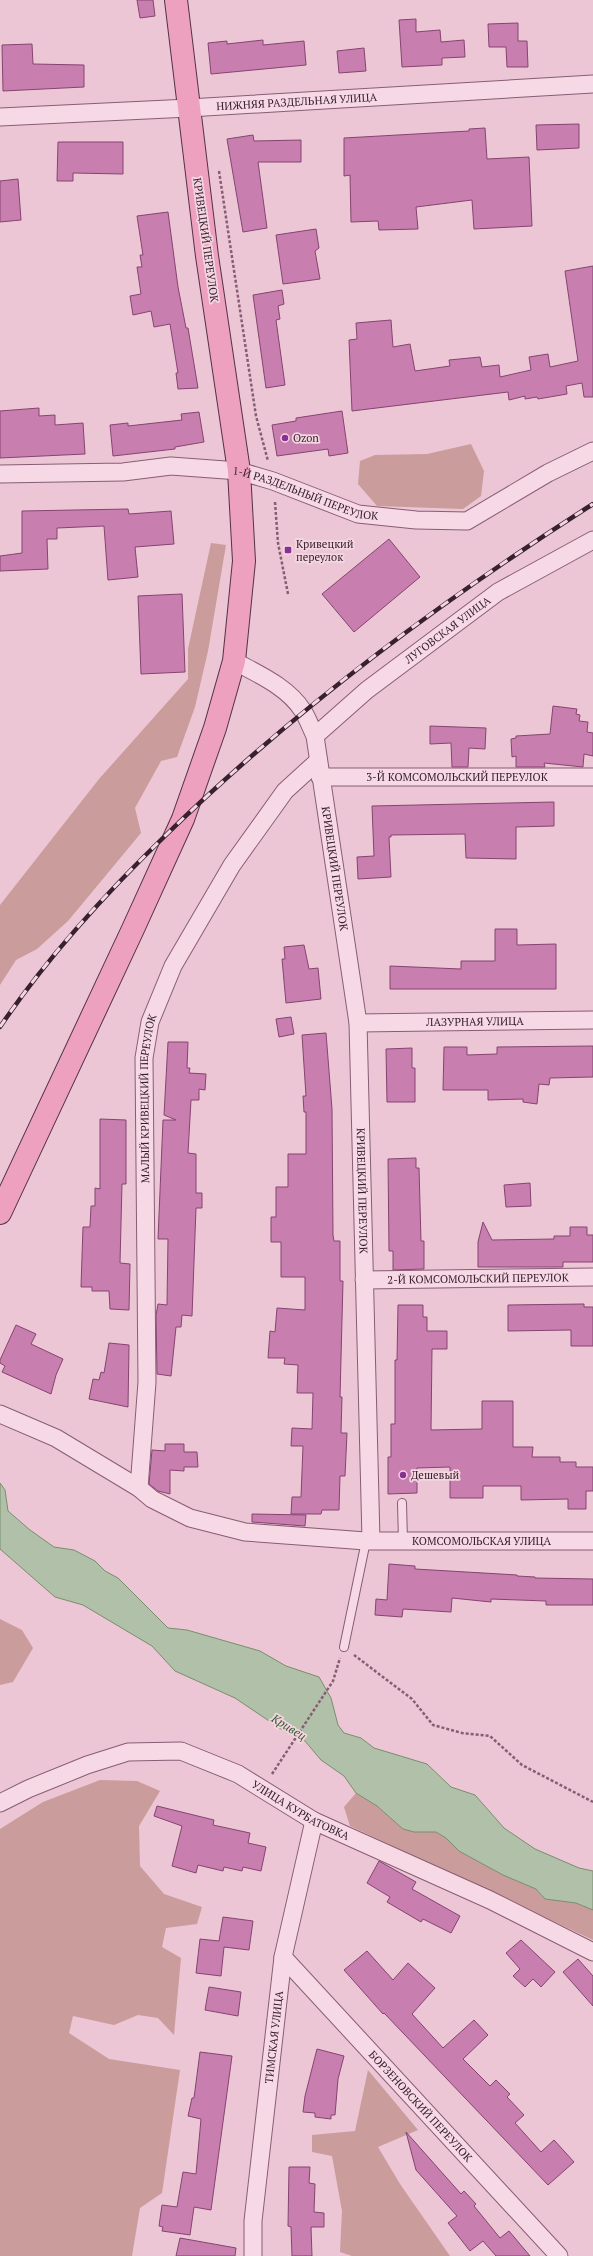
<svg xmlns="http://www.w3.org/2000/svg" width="593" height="2256" font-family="'PT Serif',serif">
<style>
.green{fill:#ca9c9b}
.water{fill:#b1c0a8;stroke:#798e6e}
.building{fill:#c97eb0;stroke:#854470}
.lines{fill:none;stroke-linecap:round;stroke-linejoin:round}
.service-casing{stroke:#875d74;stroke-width:10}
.minor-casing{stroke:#875d74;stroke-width:19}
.primary-casing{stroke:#553147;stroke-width:24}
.path{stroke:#875d74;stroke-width:2.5;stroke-dasharray:3 2;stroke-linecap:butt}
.service{stroke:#f7d9e5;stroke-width:8}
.minor{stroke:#f7d9e5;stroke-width:17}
.primary{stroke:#eda1bf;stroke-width:22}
.rail-casing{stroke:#38202e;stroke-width:4.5}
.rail{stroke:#f4d6e1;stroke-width:3;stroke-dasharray:9;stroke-linecap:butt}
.poi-dot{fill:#8a3093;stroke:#f4d6e1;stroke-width:1.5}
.labels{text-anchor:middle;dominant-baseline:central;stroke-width:3.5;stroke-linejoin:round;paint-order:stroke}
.street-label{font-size:11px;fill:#38202e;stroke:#f4d6e1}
.poi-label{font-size:11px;fill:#38202e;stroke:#f4d6e1;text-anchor:start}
.water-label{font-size:12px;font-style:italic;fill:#365730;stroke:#f4d6e1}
</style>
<rect width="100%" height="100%" fill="#ecc6d5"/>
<!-- green -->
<path class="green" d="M471,444L484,471L481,496L463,509L377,506L358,484L360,461L375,455L427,454Z
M211,543L226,545L208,651L195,707L177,757L161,761L135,808L141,833L68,921L37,949L16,960L0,985V905L99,779L188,679V649Z
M0,1619L22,1630L33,1648L13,1682L0,1685Z
M100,1780L137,1781L160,1791L139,1826L140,1866L164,1894L202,1907L197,1924L166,1928L162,1947L181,1958L174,2035L158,2018L138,2015L114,2025L73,2016L69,2033L109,2059L180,2070L162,2193L140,2208L132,2256H0V1829L43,1802Z
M356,1793L377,1806L403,1829L414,1832H436L446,1838L459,1851L503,1875L536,1889L545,1899L576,1903L593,1910V1940L350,1826L344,1807Z
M368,2070L418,2130L378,2147L400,2184L450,2256H352L340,2252L342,2211L332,2156L312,2152V2135L355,2131Z"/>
<!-- water -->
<path class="water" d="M0,1483L5,1490L8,1511L30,1530L54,1547L74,1550L95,1561L105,1571L118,1578L168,1628L187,1630L260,1651L286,1666L319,1677L331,1698L338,1725L344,1733L361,1738L374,1748L427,1764L451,1787L475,1795L504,1828L535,1849L579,1868L593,1871V1910L576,1903L545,1899L536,1889L503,1875L459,1851L446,1838L436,1832H414L403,1829L377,1806L356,1793L344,1776L321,1760L305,1741L281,1729L235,1698L175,1671L152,1646L83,1605L55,1597L0,1549Z"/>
<!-- building -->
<path class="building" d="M137,0H153L155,16L140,18Z
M416,19V32L440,30L441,42L464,40L465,57L442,58V65L402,67L399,20Z
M518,23V41H527L528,67H507L506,47H489L488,24Z
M263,40V45L304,41L306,65L211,74L208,43L227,41V44Z
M32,44L33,64L84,65V87L3,91L2,45Z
M364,48L366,71L339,73L337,51Z
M579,124V148L537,150L536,125Z
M485,128L487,159L529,157L532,226L474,229L472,200L416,207L418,229L379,230L378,221L351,222L350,175L344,176V138L469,131V129Z
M253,135L254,141L301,140V162H258L267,228L243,232L227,139Z
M58,142H123V174L73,173V181H57Z
M18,179L21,220L0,222V181Z
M168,212L178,287L186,328H188L198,388L178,389L176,373H178L170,324L154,327L151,311L133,315L130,296L141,294L137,267H142L140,255H143L137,216Z
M316,229L319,248L315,251L320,279L283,284L276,235Z
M593,266V397H584L582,383L566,386L567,394L538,399L537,397L525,399V396L509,400L508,392L352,411L349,340L357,339L356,323L391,320L393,347L410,344L415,371L450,366L449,360L480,357L482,367L499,365L500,377L531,370L529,357L548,354L550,367L578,361L565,271Z
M282,290L284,304L278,306L280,319L276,320L285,385L266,388L253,295Z
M39,408V416L55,415V425L83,423L85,454L0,458V411Z
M342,411L348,453L329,456L328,449L277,456L272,425L296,421V418Z
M199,412L204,442L175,447V449L113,456L110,425L128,423V426L182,420L181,414Z
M128,509L129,514L171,511L174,544L135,547L138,577L108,580L104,526L57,528V539H47L48,569L0,571V556L22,553V511Z
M389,539L420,577L354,632L322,594Z
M182,594L185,672L141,674L138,596Z
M553,706L577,709L576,714L580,715L579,721L588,722L587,732L593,733V756L584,754L583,767L544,763L545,767H516V756L512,757L511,739L516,738V736L550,734Z
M430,726L486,728L485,749L469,748L468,767H452L451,743L430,744Z
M554,802V826L516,827V859L466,858L465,834L391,835V837H389L391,877L358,879L357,857L374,856L372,806Z
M495,929H517V945L556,944V989H390V966L461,969V961H495Z
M304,945L309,969L318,968L321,999L286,1003L282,959H285L284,947Z
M291,1017L294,1034L279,1037L276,1019Z
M326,1033L332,1109L333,1235L334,1241H340V1281H343L340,1397H342L341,1433H347L345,1476H340L339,1510H322L321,1514H291L292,1497H301L303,1446H291L292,1428L312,1429L313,1393H297L298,1365L284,1364L285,1358H268L270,1331L275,1332L277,1308L305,1310V1277H281V1242H271V1217H276V1187H288V1154H306V1112H304L303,1096H306L302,1035Z
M168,1042H188L187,1068H190L189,1073L206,1074L205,1090L199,1089V1100H191L188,1153L196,1154V1193H202V1208H196L192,1316L182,1315L181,1327H176L171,1376L157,1374L156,1315L158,1304L167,1305L168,1239H158L163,1120H176L164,1115Z
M593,1046V1077L550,1078L549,1085L539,1084L537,1104L523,1102V1099L488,1100V1090H443L444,1047H467V1055L497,1054V1047Z
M412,1048V1068H415V1102H387L386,1049Z
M100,1119L126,1120V1184H122L120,1263L130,1264L129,1310L110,1309L109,1291H92V1287H81L83,1227H90L91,1206H95V1188L100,1189Z
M416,1158V1168H419L421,1241H424V1269L393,1270V1251H389L388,1159Z
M530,1183L531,1206L506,1207L504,1185Z
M483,1222L492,1240L554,1239V1236H570V1227H587V1235H593V1262H563V1267H478V1242Z
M584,1304V1307H593V1346H571V1330L508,1331V1305Z
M398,1305H423V1317H427V1331H447V1349H432L431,1430L482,1429V1401H513V1447H533L532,1457H560V1462H576V1467H593V1491H586V1509H568V1499L521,1500V1486H483V1498H450V1467L417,1468V1493L388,1494V1457H391V1424H395V1360H397Z
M16,1325L36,1334L31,1344L63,1359L56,1375L51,1394L2,1372L5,1366L0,1363V1360Z
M109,1343L129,1345L128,1407L89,1399L93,1379L99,1380L101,1372L104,1373Z
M165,1444H184V1452H197L198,1467H184V1471L170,1470V1494L158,1491L149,1484L152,1450L165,1451Z
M252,1514L306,1515L305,1526L252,1522Z
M389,1564L415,1566V1569L517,1575V1576L535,1577V1578L593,1579V1605H546V1601L491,1599V1602L452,1598L451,1612L403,1609L402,1617L375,1615L376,1599L387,1600Z
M157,1806L214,1820L213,1825L250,1833L248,1843L266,1847L261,1871L243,1867L242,1871L224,1867L223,1871L198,1865L196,1873L172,1866L182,1826L154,1816Z
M379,1861L416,1882L412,1889L460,1916L451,1933L423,1919L421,1922L387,1902L390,1897L367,1883Z
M223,1917L253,1921L249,1950L224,1947L221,1976L196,1973L200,1939L219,1941Z
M521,1940L555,1972L541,1987L533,1979L525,1987L513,1976L520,1969L506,1953Z
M367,1951L393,1980L408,1963L435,1988L412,2014L443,2048L474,2020L488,2035L463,2059L490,2086L496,2080L510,2094L507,2097L524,2115L515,2123L541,2152L554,2140L574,2162L548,2185L384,2013L383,2014L344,1970Z
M578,1959L593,1976V2006L563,1972Z
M209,1987L241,1992L238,2016L205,2010Z
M317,2049L344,2056L338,2079L335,2115H331V2119L315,2117V2113L303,2112L305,2096Z
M200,2052L232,2056L211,2210L194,2207L190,2235L162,2231L163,2227L159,2226L162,2205L177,2207L183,2172L196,2174L201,2119L188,2116L192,2098H194Z
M406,2132L461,2194L464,2191L476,2204L474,2206L500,2238L509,2231L530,2256H496L483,2241L470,2251L448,2223L457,2216L416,2170Z
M289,2167H310L309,2183L315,2184L314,2212L324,2213V2227H311L312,2256H292L291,2227L288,2226Z
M180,2238L236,2248L235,2256H176Z"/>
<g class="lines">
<!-- service casing -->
<g class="service-casing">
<path id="service" d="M402,1503L403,1541
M344,1647L366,1541"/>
</g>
<!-- minor casing -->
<g class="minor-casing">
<g id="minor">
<path id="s1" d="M0,117L189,108L593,84"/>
<path id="s2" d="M0,474L123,472L171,466L239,471L273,481L358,514L416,520L467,521L548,473L593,451"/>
<path id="s3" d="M234,661C258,674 288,687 303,711C308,719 311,728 315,736L358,1023L371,1540"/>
<path id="s4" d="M315,736L367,690L498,592L593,540"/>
<path id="s5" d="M320,777H593"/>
<path id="s6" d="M358,1023L593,1020"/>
<path id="s7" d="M364,1280L593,1277"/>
<path id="s8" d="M0,1414L56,1438L139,1488L152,1499L190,1518L245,1532L366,1541H593"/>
<path id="s9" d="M139,1488L147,1382L144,1058L150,1022L173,966L232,865L285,791L318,761"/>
<path id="s10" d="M0,1803L28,1789L87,1765L128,1752L181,1751L238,1774L314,1821L490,1900L593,1952"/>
<path id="s11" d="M283,1957L559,2256"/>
<path id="s12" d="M253,2256V2221L283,1957L314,1821"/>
</g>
</g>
<!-- primary casing -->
<g class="primary-casing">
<path id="primary" d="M0,1213L133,929L183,819L215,728L234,661L244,561L239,471L207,256L176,0"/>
</g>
<!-- path -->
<path class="path" d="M219,171L256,416L268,461
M275,502L278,543L288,594
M354,1655L412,1699L433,1725L462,1733L490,1736L522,1765L593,1802
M272,1774L333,1681L340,1658"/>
<!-- service -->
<use href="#service" class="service"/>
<!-- minor -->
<use href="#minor" class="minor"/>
<!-- primary -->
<use href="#primary" class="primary"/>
<!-- rail casing -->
<g class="rail-casing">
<path id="rail" d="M0,1027C48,956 106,893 167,834C296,708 441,601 593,504"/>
</g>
<!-- rail -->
<use href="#rail" class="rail"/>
</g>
<!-- markers -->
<g class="poi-dot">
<circle cx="285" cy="438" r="4"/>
<rect x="284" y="546" width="8" height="8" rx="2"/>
<circle cx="403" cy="1475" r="4"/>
</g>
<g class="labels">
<!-- street labels -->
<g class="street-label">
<text stroke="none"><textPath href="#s1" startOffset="297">НИЖНЯЯ РАЗДЕЛЬНАЯ УЛИЦА</textPath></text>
<text transform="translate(206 240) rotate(82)">КРИВЕЦКИЙ ПЕРЕУЛОК</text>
<text stroke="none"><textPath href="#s2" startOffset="310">1-Й РАЗДЕЛЬНЫЙ ПЕРЕУЛОК</textPath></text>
<text stroke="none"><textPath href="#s4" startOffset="170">ЛУГОВСКАЯ УЛИЦА</textPath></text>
<text stroke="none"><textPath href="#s5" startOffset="137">3-Й КОМСОМОЛЬСКИЙ ПЕРЕУЛОК</textPath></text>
<text stroke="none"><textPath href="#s3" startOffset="248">КРИВЕЦКИЙ ПЕРЕУЛОК</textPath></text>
<text stroke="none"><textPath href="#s6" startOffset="117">ЛАЗУРНАЯ УЛИЦА</textPath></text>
<text stroke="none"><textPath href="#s9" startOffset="390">МАЛЫЙ КРИВЕЦКИЙ ПЕРЕУЛОК</textPath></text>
<text stroke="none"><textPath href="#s3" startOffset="572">КРИВЕЦКИЙ ПЕРЕУЛОК</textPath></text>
<text stroke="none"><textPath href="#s7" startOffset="114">2-Й КОМСОМОЛЬСКИЙ ПЕРЕУЛОК</textPath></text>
<text stroke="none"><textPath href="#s8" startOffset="511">КОМСОМОЛЬСКАЯ УЛИЦА</textPath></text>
<text stroke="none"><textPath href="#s10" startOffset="325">УЛИЦА КУРБАТОВКА</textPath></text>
<text stroke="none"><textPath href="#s12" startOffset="220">ТИМСКАЯ УЛИЦА</textPath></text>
<text stroke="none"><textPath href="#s11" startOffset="203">БОРЗЕНОВСКИЙ ПЕРЕУЛОК</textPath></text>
</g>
<!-- poi labels -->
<g class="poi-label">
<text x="293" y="438">Ozon</text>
<text x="296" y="544">Кривецкий<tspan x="296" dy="13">переулок</tspan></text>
<text x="411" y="1475">Дешевый</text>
</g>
<!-- water labels -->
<g class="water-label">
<text transform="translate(289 1727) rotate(32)">Кривец</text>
</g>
</g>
</svg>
